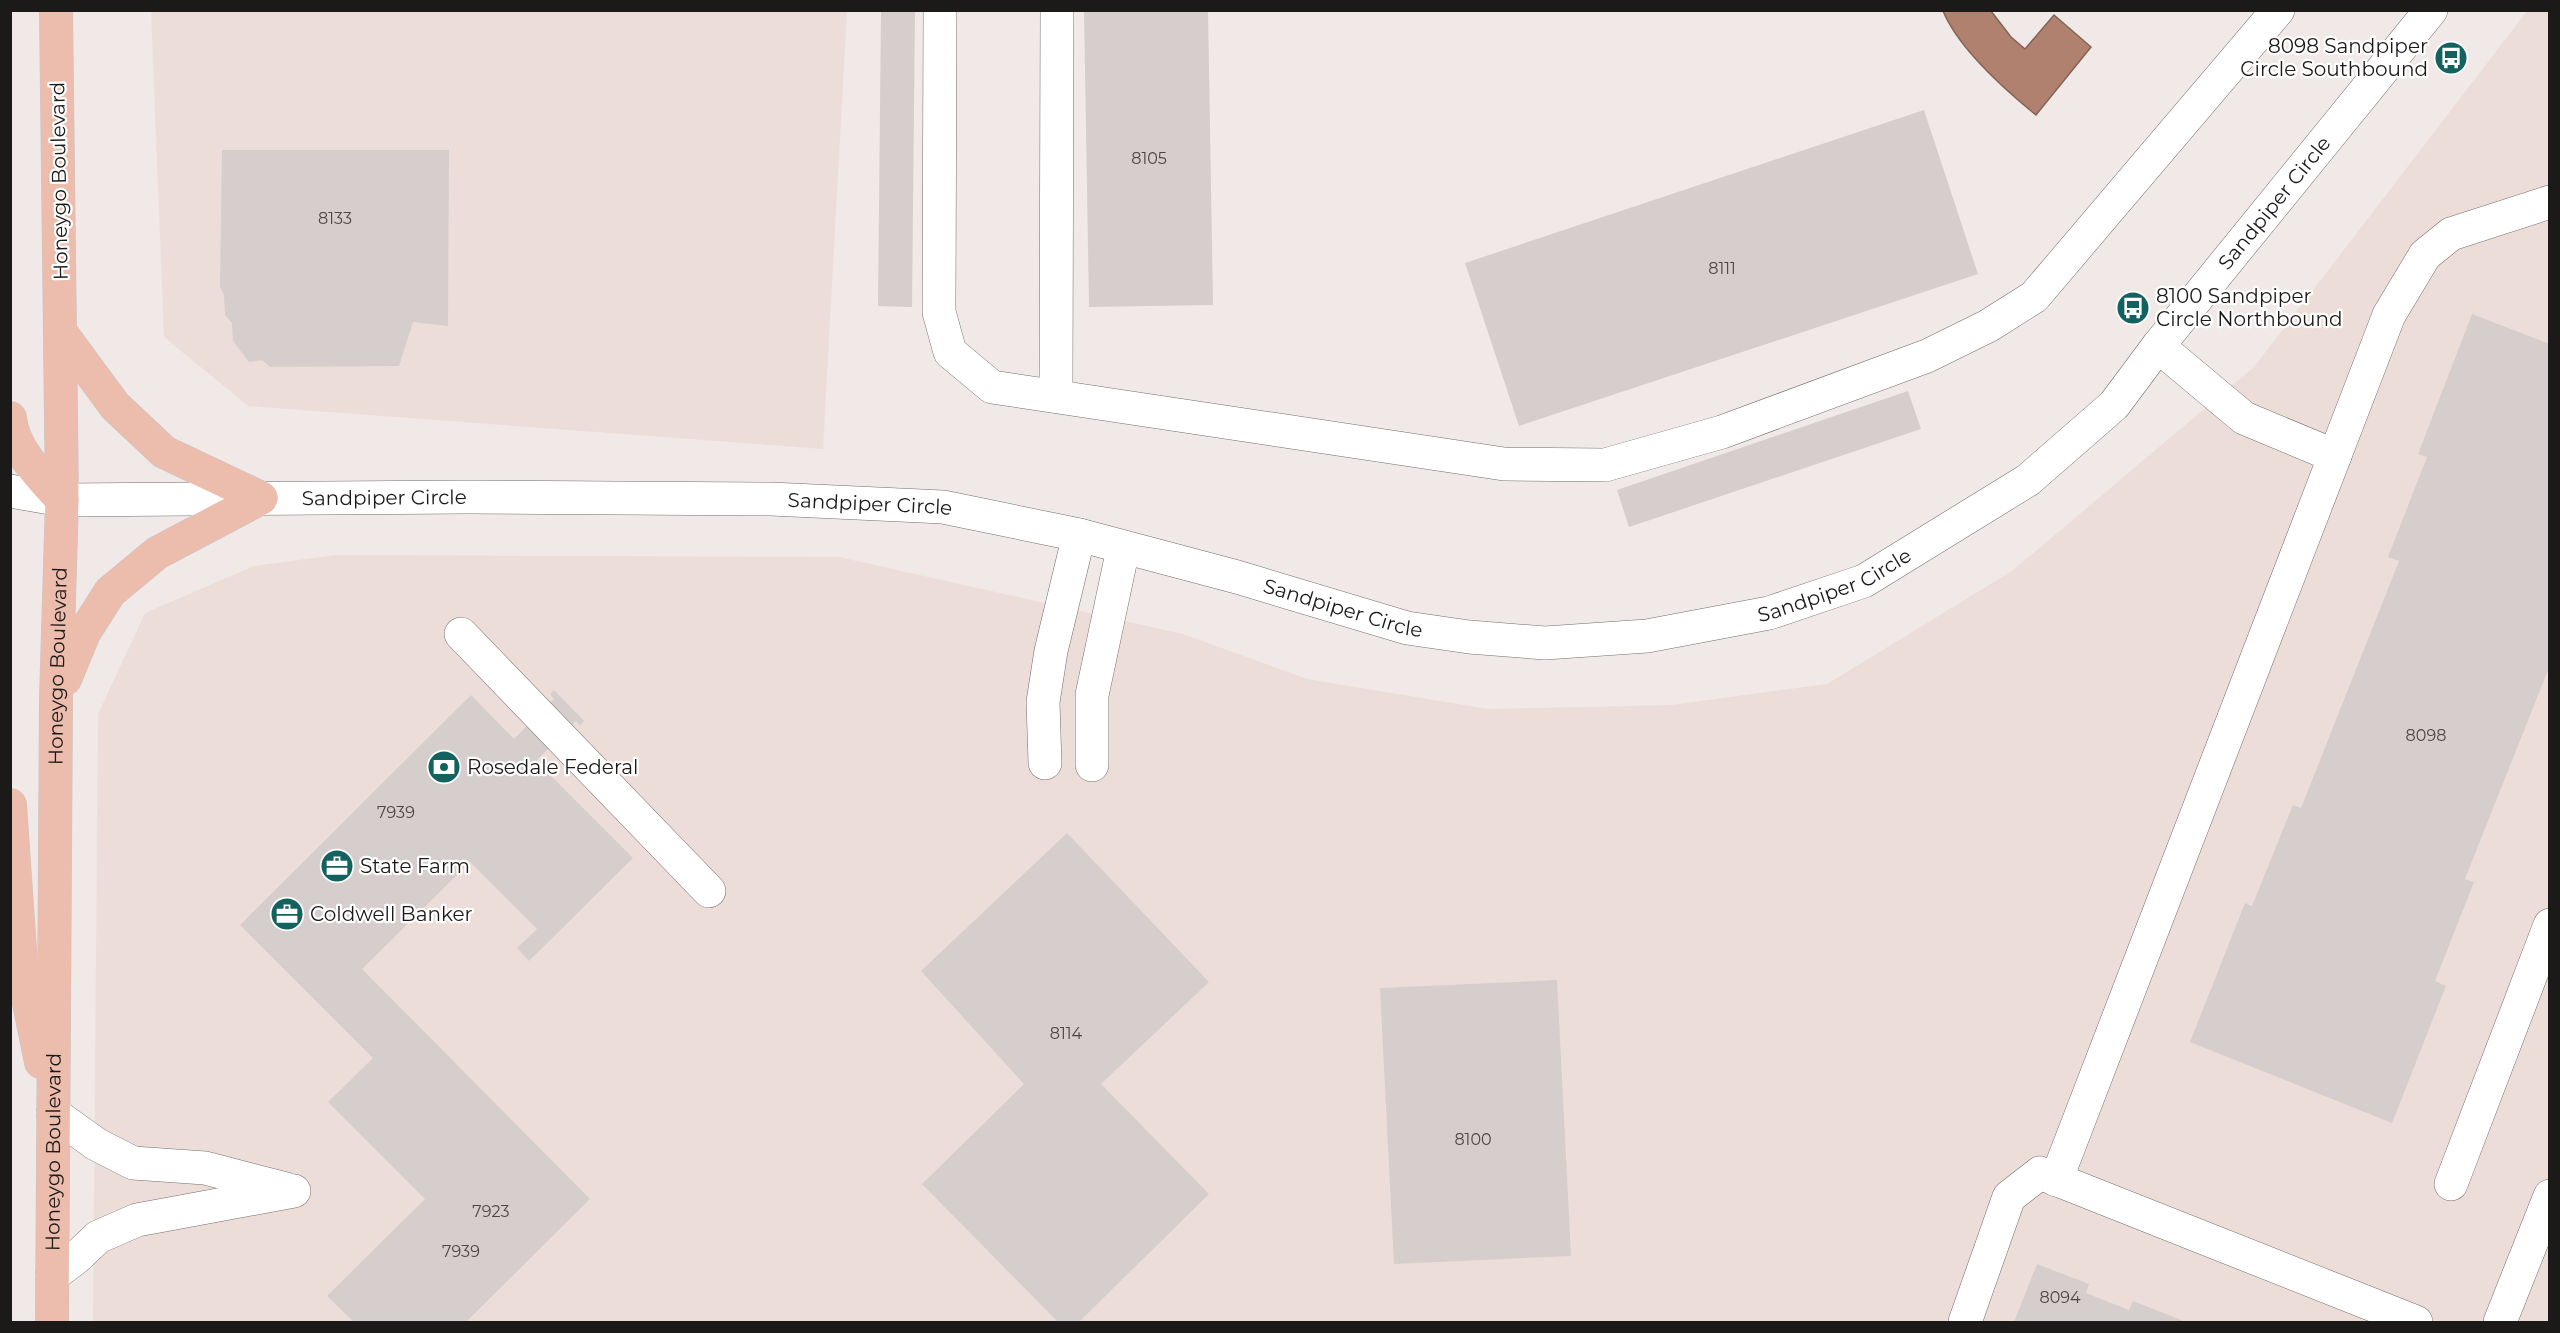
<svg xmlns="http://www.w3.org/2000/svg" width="2560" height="1333" font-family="Montserrat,sans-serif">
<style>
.built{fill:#edddd8}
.water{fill:#b18170;stroke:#846256;stroke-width:1.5}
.building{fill:#d5cecc}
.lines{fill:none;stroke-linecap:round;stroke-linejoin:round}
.minor-casing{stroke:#746e6c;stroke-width:34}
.major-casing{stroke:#c9c8c8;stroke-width:34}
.minor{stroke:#fff;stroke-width:33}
.major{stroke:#ecbcac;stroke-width:33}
.labels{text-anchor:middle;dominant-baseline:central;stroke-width:4.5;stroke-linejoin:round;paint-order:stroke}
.number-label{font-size:16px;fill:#4a4746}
.poi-label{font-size:20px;fill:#1c1a19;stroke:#fff;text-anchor:start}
.street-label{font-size:20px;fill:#1c1a19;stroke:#fff}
</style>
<rect width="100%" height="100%" fill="#f0e9e7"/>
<!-- built -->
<path class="built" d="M151,11H847L823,449L248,406L164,337Z
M2527,11H2549V1322H93L98,714L145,613L254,566L336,555L839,557L1183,634L1307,679L1488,709L1671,705L1827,684L2012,571L2254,367Z"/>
<!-- water -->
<path class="water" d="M1943,11H1991L2011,37L2025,49L2054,15L2091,47L2036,115C2004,89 1959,49 1943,11Z"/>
<!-- building -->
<path class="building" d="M881,10H915L912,307L878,306Z
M1084,10H1208L1213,305L1089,307Z
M1924,110L1978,274L1519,426L1465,263Z
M222,150H449L448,326L413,322L399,366L270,367L262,360L249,362L233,341L232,323L225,315L224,295L220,287Z
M2472,314L2550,344V665L2465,879L2474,882L2435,981L2446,986L2392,1123L2190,1042L2245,903L2252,906L2293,805L2301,808L2399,561L2388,557L2427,457L2418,454Z
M1908,391L1921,429L1629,527L1617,490Z
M554,690L584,721L580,726L576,721L536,761L633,858L529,961L517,948L537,929L470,862L362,969L590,1199L466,1322H354L327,1296L425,1199L328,1102L373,1058L240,925L471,695L514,739L554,699L550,694Z
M1067,833L1209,982L1101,1084L1209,1194L1079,1322H1058L922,1184L1024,1084L921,971Z
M1557,980L1571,1256L1394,1264L1380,988Z
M2037,1264L2089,1284L2086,1293L2129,1310L2133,1301L2186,1322H2014Z"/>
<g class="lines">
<!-- minor casing -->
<g class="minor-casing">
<g id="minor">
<path d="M940,10L939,312L950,352L992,387L1504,464L1605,465L1722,432L1927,356L1988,326L2034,297L2278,10"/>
<path d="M2158,346L2244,418L2335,456"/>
<path d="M1056,395L1057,10"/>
<path id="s1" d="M10,491L62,500L468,497L771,499L943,507L1079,535L1237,577L1407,628L1469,637L1545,643L1647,636L1769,613L1864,581L2028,480L2114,405L2158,346L2431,10"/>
<path d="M461,634L709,891"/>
<path d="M1045,763L1043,702L1051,651L1079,535"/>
<path d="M1092,765V695L1123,549"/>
<path d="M53,1113L96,1144L133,1163L205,1168L286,1189"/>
<path d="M2056,1180L2389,315L2425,255L2451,234L2550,202"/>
<path d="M2451,1184L2550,925"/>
<path d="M52,1276L77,1257L98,1237L137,1220L294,1191"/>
<path d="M1965,1322L2009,1197L2040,1173L2416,1322"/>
<path d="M2500,1322L2550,1196"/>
</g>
</g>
<!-- major casing -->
<g class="major-casing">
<g id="major">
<path d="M62,334L115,406L164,452L261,498"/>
<path d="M10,418C13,450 42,477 62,500"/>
<path d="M65,679L84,633L110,592L157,553L261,498"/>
<path d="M10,805L21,964L41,1062"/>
<path id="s2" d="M52,1322L56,699L62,500L56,10"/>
</g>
</g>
<!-- minor -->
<use href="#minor" class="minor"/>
<!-- major -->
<use href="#major" class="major"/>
</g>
<!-- icons -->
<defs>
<g id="bus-disc" transform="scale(1.725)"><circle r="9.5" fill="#13625f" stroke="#fff"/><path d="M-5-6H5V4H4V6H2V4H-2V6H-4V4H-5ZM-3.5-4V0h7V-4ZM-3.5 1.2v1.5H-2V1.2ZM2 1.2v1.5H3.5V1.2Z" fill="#fff"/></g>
<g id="bank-disc" transform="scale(1.725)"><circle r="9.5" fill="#13625f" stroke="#fff"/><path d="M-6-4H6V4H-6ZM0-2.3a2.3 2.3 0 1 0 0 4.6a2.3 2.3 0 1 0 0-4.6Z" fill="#fff"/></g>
<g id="office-disc" transform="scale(1.725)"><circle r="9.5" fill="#13625f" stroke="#fff"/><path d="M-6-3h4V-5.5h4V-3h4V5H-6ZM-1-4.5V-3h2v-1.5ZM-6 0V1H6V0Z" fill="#fff"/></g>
</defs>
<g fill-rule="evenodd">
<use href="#bus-disc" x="2451" y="58"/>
<use href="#bus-disc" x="2133" y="308"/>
<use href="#bank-disc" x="444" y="767"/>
<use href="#office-disc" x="337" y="866"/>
<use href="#office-disc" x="287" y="914"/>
</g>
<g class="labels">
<!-- number labels -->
<g class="number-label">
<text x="1149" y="158">8105</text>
<text x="335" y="218">8133</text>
<text x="1722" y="268">8111</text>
<text x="2426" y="735">8098</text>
<text x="396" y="812">7939</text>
<text x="1066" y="1033">8114</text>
<text x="1473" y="1139">8100</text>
<text x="491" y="1211">7923</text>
<text x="461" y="1251">7939</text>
<text x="2060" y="1297">8094</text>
</g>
<!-- poi labels -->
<g class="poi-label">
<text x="2428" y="46" text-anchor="end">8098 Sandpiper<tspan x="2428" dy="23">Circle Southbound</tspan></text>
<text x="2156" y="296">8100 Sandpiper<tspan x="2156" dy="23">Circle Northbound</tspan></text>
<text x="467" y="767">Rosedale Federal</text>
<text x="360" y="866">State Farm</text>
<text x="310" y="914">Coldwell Banker</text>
</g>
<!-- street labels -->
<g class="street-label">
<text transform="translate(59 181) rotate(-91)">Honeygo Boulevard</text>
<text stroke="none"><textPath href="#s1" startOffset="2444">Sandpiper Circle</textPath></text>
<text stroke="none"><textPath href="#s1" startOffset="375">Sandpiper Circle</textPath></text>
<text stroke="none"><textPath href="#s1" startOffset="861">Sandpiper Circle</textPath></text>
<text stroke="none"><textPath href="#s1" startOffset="1850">Sandpiper Circle</textPath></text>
<text stroke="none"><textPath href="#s1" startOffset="1347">Sandpiper Circle</textPath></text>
<text stroke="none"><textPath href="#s2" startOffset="656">Honeygo Boulevard</textPath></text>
<text stroke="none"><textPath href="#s2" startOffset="170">Honeygo Boulevard</textPath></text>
</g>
</g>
<!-- border -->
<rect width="2560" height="1333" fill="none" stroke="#1c1a19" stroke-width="24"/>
</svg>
